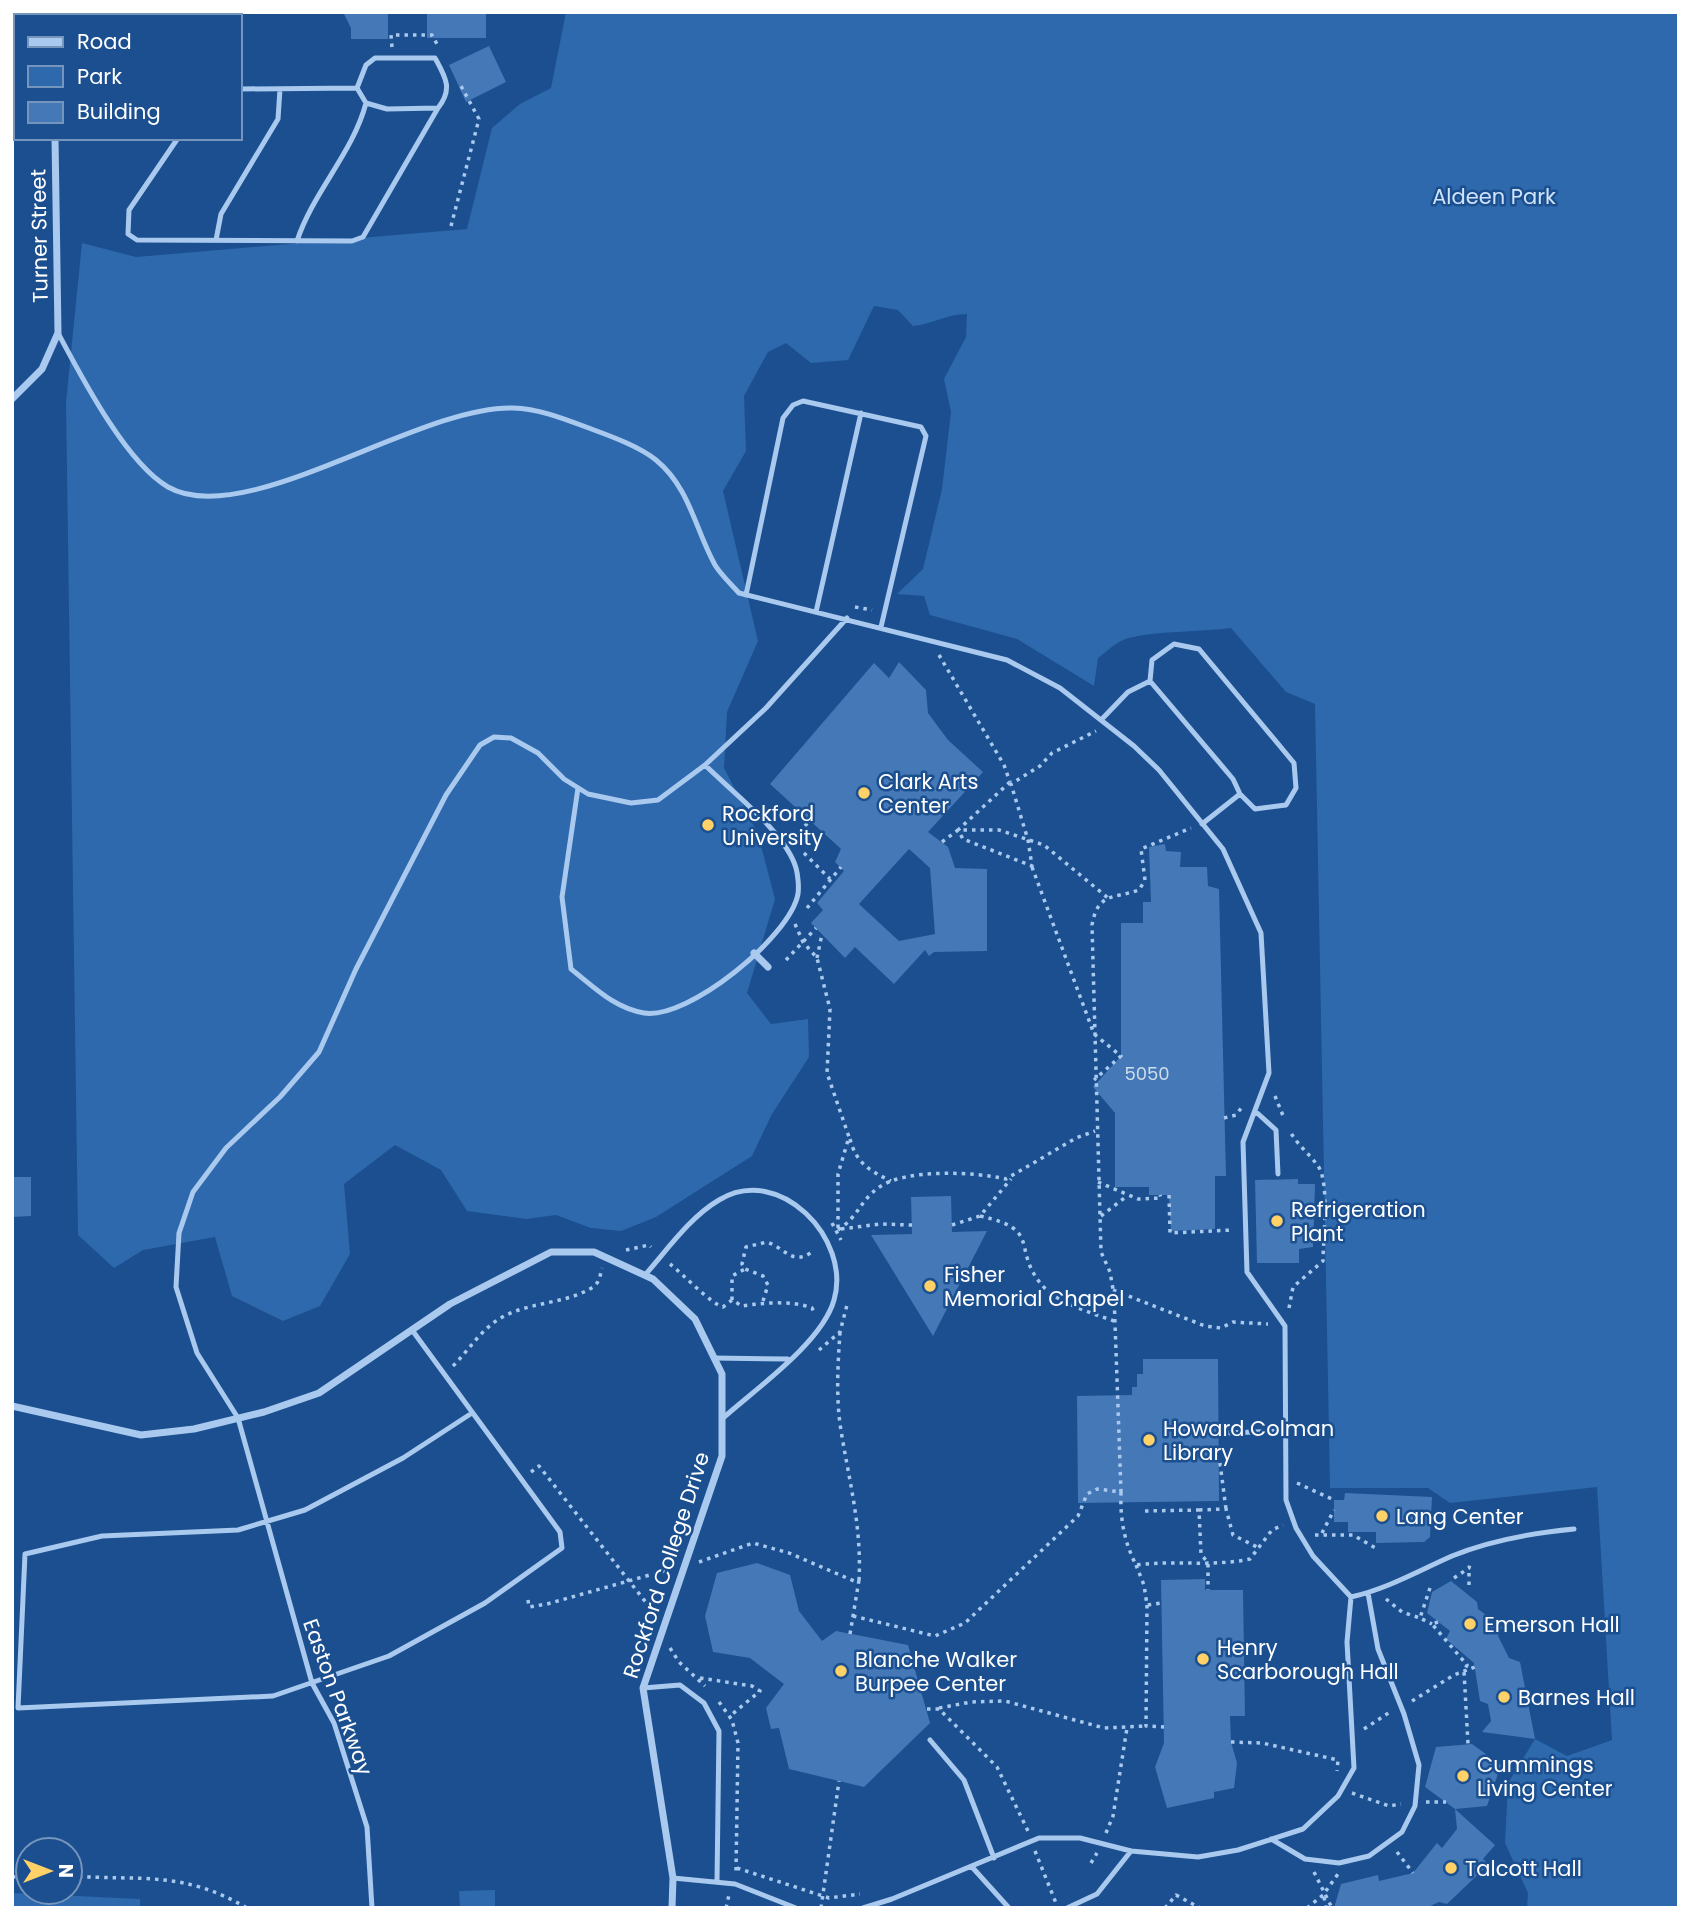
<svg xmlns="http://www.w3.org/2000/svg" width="1691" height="1920" font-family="Poppins,sans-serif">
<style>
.green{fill:#2e69ad}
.building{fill:#4478b7;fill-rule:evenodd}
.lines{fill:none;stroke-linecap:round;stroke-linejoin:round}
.path{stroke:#a9c9ee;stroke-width:3.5;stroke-dasharray:3.5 5;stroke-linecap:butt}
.lane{stroke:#a9c9ee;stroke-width:5}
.street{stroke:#a9c9ee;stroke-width:7}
.poi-dot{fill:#ffd166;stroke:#1b4f8f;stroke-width:2.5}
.labels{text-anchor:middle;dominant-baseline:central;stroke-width:5;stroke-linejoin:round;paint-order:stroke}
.number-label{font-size:18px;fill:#d0dded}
.park-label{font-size:21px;fill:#cfe3fa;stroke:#1b4f8f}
.street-label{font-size:21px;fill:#fff;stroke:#1b4f8f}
.poi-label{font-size:21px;fill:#fff;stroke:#1b4f8f;text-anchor:start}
</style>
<rect width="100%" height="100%" fill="#1b4f8f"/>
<!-- green -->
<path class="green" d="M566,12H1679V1908H1527L1528,1893L1505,1843L1508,1783L1535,1739L1567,1756L1612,1740L1597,1487L1450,1503L1428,1488H1330L1315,704L1286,692L1231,628C1205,632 1139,631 1121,641C1113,645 1105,653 1098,658L1094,686L1017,639L930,615L924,596L897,594L923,569L942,489L951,412L944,379L966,337L967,314C947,314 933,324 913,326L898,310L874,306L848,360L811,363L786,343L768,352L744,396L746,451L723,491L758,641L727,712L724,768L758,834L775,899L747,993L771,1024L808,1019L809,1057L772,1114L752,1156L656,1217L621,1231L591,1228L556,1215L526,1219L467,1211L441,1170L395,1145L344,1184L350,1254L320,1306L283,1321L232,1296L215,1237L143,1250L114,1268L78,1235L66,402L82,243L136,257L467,229L492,128L520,104L551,88Z
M495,1890V1908H460L459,1891Z
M12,1893L140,1899V1908H12Z"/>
<!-- building -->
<path class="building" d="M343,12H388V39H351V28Z
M427,12H486V38H427Z
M489,46L506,82L466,102L449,65Z
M899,662L926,690L928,713L948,740L983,772L928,832L948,847L955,868L987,869V951L934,952L929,956L925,950L894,984L855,947L845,958L811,923L823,910L817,903L844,871L835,862L841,849L770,784L874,663L889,678ZM909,849L930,868L935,934L899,941L859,904Z
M1165,844L1166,851L1181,852L1180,867H1207L1208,886L1219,889L1226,1176H1215V1229L1171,1231L1169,1195H1149V1187H1115V1113L1093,1087L1121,1056V923H1143V902H1151L1149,847Z
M12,1177H31V1216L12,1217Z
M1298,1179V1184H1315L1313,1247L1299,1249V1263H1257L1255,1180Z
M951,1196L952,1232L987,1231L933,1336L871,1235L912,1234L911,1197Z
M1143,1359H1218L1219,1501L1078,1503L1077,1396L1132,1395V1387H1137V1374H1143Z
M1345,1493L1432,1497L1430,1537L1424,1542L1376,1543V1532H1348V1522H1334V1500H1344Z
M757,1563L790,1575L799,1611L822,1641L836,1631L908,1645L930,1723L864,1787L789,1769L779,1728L771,1729L766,1708L784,1684L750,1658L713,1652L705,1616L717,1573Z
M1205,1579V1590H1243L1245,1716H1230L1231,1742L1237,1763L1234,1788L1214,1792V1798L1167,1808L1155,1767L1164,1743L1161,1580Z
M1451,1581L1477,1602L1478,1609L1502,1627L1498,1636L1509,1658L1520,1662L1535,1739L1482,1732L1491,1721L1488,1704L1480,1701L1474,1663L1446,1639L1450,1631L1427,1613L1432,1592Z
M1472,1744L1501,1765L1487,1806L1455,1809L1425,1787L1436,1747Z
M1455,1809L1495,1845L1483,1859L1489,1864L1447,1904L1439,1902L1426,1908H1334L1341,1884L1378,1875L1379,1881L1413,1873L1437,1843L1442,1848L1457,1829Z"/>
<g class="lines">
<!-- path -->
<path class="path" d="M392,47L391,35H432L438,46
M451,226L479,119L461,86
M855,607L872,610
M939,655L1004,765L1010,782
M1010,782L958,830L963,839L1032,866L1028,840L1011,784L1040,766L1052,753L1096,731
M794,839L810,820
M942,842L958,830H999L1044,845L1108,898
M804,853L830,879
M1032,867L1094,1034L1121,1056L1094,1080
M807,908L841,867
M795,924L803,942L817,958L830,1009L827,1073L849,1137L838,1174V1228
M817,958L822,934
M786,960L816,928
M1275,1096L1284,1118
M1224,1118L1236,1115L1242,1107
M850,1139C856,1163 870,1171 891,1181
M1098,1182L1138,1199L1161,1198L1160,1195
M1169,1195L1170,1233L1233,1230
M980,1216C1043,1230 1011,1247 1041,1284C1056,1303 1092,1313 1114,1321
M1101,1216L1127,1196
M832,1223L841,1240
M952,1225L980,1216L1011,1179
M841,1229L880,1224L912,1225
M838,1230C859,1216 860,1201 878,1188C904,1168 976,1172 1006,1179L1076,1138L1095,1131
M626,1250L649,1245L651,1247
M670,1264C683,1274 711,1304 723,1307L732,1300L742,1306C762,1303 792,1300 812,1308L815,1314
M1113,1290L1205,1326L1221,1328L1233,1322L1268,1324
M732,1300V1276L745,1269
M763,1301L768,1285L763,1276L745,1269L742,1264L746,1247L767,1242C785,1248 792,1266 812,1252
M1289,1308L1293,1287L1323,1261C1323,1240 1330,1183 1318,1166C1309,1153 1297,1145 1290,1131
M819,1350L840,1332L847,1305
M453,1366C469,1350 480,1331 499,1319C528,1301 565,1305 593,1287C600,1282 600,1275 602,1268
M1220,1463L1226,1509
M531,1472L539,1466L655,1614
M1297,1483L1334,1500
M1121,1492C1120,1519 1124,1541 1136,1565C1174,1560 1213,1567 1250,1559L1272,1530L1283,1525
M1199,1510L1226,1509L1233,1535L1259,1548
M1145,1511L1199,1510L1201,1554L1208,1563V1590
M1322,1533L1334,1510
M1315,1535H1353L1377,1549
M699,1562L753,1543L789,1553L854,1581L859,1580C862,1525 848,1477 840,1424C836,1393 838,1363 840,1332
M1136,1565L1144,1585L1147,1605L1161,1603
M1454,1578L1469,1568L1470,1564
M1469,1585V1568
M1430,1588L1420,1618L1432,1624
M1386,1599L1402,1612L1420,1618
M528,1600L529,1607L547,1604L671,1569
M1147,1605L1146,1726L1164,1727
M853,1616L935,1636L965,1623L1078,1516L1087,1494L1097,1489L1121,1492L1114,1295L1110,1272L1101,1252L1092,925C1098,892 1113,899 1139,890L1145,880L1141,849L1191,828
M1438,1622L1432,1624L1467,1665L1464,1671L1468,1744
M850,1634L859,1580
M670,1648L679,1662L705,1686
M700,1678L752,1686L760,1691L730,1716
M1412,1701L1454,1675L1475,1667
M719,1702L732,1720L738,1743L736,1871
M939,1708L971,1702L1005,1701L1104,1728L1146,1726
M927,1709H939L997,1767L1028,1831
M1364,1729L1390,1712
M1231,1742L1262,1743L1338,1760L1337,1771
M1352,1793L1389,1806L1401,1804
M1426,1802H1446
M1106,1833L1113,1816L1127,1728
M1035,1851L1056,1903
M1397,1852L1413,1873
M1091,1863L1097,1853
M737,1868L829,1898L860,1894
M1314,1872L1332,1908
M70,1876C141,1881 182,1870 247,1908
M12,1877L28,1876
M1324,1897L1326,1908
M726,1908L729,1895
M821,1908L839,1781
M1165,1908L1176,1895L1200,1908
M1307,1908L1323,1895L1338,1874"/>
<!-- lane -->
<path class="lane" d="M170,12L172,16
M375,58H435C446,78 453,89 438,108L387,109L366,103L357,88L366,65Z
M240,89L357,88
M178,138L129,210L128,234L137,240L352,241L363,237L438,108
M216,240L221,214L278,119L280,89
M297,241C313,192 353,153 366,103
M58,333C81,376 126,463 168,487C245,531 419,405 513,408C542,409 567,420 594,430C613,437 640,447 656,460C690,488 695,529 715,565C721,575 732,585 739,593L1007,660L1060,688L1134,746L1159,770L1223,849L1261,933L1269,1073L1243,1142L1247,1272L1285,1326L1286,1500L1296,1528L1313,1556L1351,1597L1347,1642L1354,1768L1338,1796L1303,1829L1238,1850L1198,1857L1131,1851L1080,1838H1039L892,1899L863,1908
M746,595L783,418L793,405L803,401L921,427L926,436L881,627
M816,612L861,413
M1150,681L1152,660L1174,644L1199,649L1294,763L1296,788L1286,805L1255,809L1240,794
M1101,720L1128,692L1150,681L1233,779L1240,794L1202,824
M578,788L562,897L571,969C594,987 614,1008 644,1013C688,1020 790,937 798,894C799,887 798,875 796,868C786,833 731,791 705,765
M1255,1111L1276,1130L1278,1174
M645,1275C667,1250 690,1217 719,1200C779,1163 852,1239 834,1300C822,1343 754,1390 722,1419
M412,1330L560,1532L562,1548L485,1603L389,1656L273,1696L18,1708L25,1554L102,1536L238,1530L305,1510L403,1458L472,1413
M714,1358L788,1359
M1223,1433L1285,1431
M1351,1597C1387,1589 1418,1571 1452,1556C1491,1540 1532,1533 1574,1529
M643,1688L680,1685L704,1703L719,1731L717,1882
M930,1740L964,1780L994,1858
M1271,1839L1305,1859L1339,1863L1369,1856L1402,1832L1415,1806L1419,1765L1404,1714L1378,1649L1368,1593
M972,1867L1009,1908
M673,1878L735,1884L796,1908
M372,1908L367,1827L334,1723L312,1683L238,1418L197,1353L176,1287L179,1233L193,1192L226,1148L280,1097L319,1052L356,969L446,795L480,745L494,737L511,738L538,753L564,779L588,794L631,803L658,800L705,765L766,708L847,618
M1067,1908L1097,1894L1131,1851"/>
<!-- street -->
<path class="street" d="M52,12V16
M12,88L16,89
M12,399L42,369L58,333L55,138
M754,953L768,967
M12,1406L141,1435L194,1429L264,1412L319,1393L450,1304L551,1252H594L653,1279L695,1319L722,1374V1456L643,1688L673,1878L672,1908"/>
</g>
<!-- markers -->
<g class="poi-dot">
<circle cx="864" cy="793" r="7"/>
<circle cx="708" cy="825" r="7"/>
<circle cx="1277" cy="1221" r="7"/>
<circle cx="930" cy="1286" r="7"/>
<circle cx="1149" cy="1440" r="7"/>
<circle cx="1382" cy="1516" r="7"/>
<circle cx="1470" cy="1624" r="7"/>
<circle cx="1203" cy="1659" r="7"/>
<circle cx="841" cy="1671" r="7"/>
<circle cx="1504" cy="1697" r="7"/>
<circle cx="1463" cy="1776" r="7"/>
<circle cx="1451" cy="1868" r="7"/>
</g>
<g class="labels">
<!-- number labels -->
<g class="number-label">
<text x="1147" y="1073">5050</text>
</g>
<!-- park labels -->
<g class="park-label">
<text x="1494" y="196">Aldeen Park</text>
</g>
<!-- street labels -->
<g class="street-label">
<text transform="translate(39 236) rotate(-91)">Turner Street</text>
<text transform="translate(666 1565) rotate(-72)">Rockford College Drive</text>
<text transform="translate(338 1697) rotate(70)">Easton Parkway</text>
</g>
<!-- poi labels -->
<g class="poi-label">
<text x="878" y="781">Clark Arts<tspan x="878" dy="24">Center</tspan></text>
<text x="722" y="813">Rockford<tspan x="722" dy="24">University</tspan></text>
<text x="1291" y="1209">Refrigeration<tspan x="1291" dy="24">Plant</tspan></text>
<text x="944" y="1274">Fisher<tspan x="944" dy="24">Memorial Chapel</tspan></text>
<text x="1163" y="1428">Howard Colman<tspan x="1163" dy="24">Library</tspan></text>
<text x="1396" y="1516">Lang Center</text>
<text x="1484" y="1624">Emerson Hall</text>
<text x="1217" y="1647">Henry<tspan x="1217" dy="24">Scarborough Hall</tspan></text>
<text x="855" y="1659">Blanche Walker<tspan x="855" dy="24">Burpee Center</tspan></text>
<text x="1518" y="1697">Barnes Hall</text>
<text x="1477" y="1764">Cummings<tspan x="1477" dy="24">Living Center</tspan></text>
<text x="1465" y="1868">Talcott Hall</text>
</g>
</g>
<!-- border -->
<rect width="1691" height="1920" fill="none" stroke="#ffffff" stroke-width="28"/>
<!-- legend -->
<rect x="14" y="14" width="228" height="126" fill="#1b4f8f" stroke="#7695bc" stroke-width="2"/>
<rect x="28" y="37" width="35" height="10" fill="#a9c9ee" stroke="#7695bc" stroke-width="2"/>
<text x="77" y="49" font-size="21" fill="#ffffff">Road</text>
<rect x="28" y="66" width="35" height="21" fill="#2e69ad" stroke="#7695bc" stroke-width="2"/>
<text x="77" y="84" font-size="21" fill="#ffffff">Park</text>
<rect x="28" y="102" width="35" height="21" fill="#4478b7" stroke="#7695bc" stroke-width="2"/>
<text x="77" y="119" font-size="21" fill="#ffffff">Building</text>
<!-- north arrow -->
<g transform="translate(49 1871) rotate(90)"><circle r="33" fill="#1b4f8f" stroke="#7695bc" stroke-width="2"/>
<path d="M0-5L12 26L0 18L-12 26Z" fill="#ffd166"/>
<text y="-10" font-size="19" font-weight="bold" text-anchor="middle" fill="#ffffff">N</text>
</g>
</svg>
